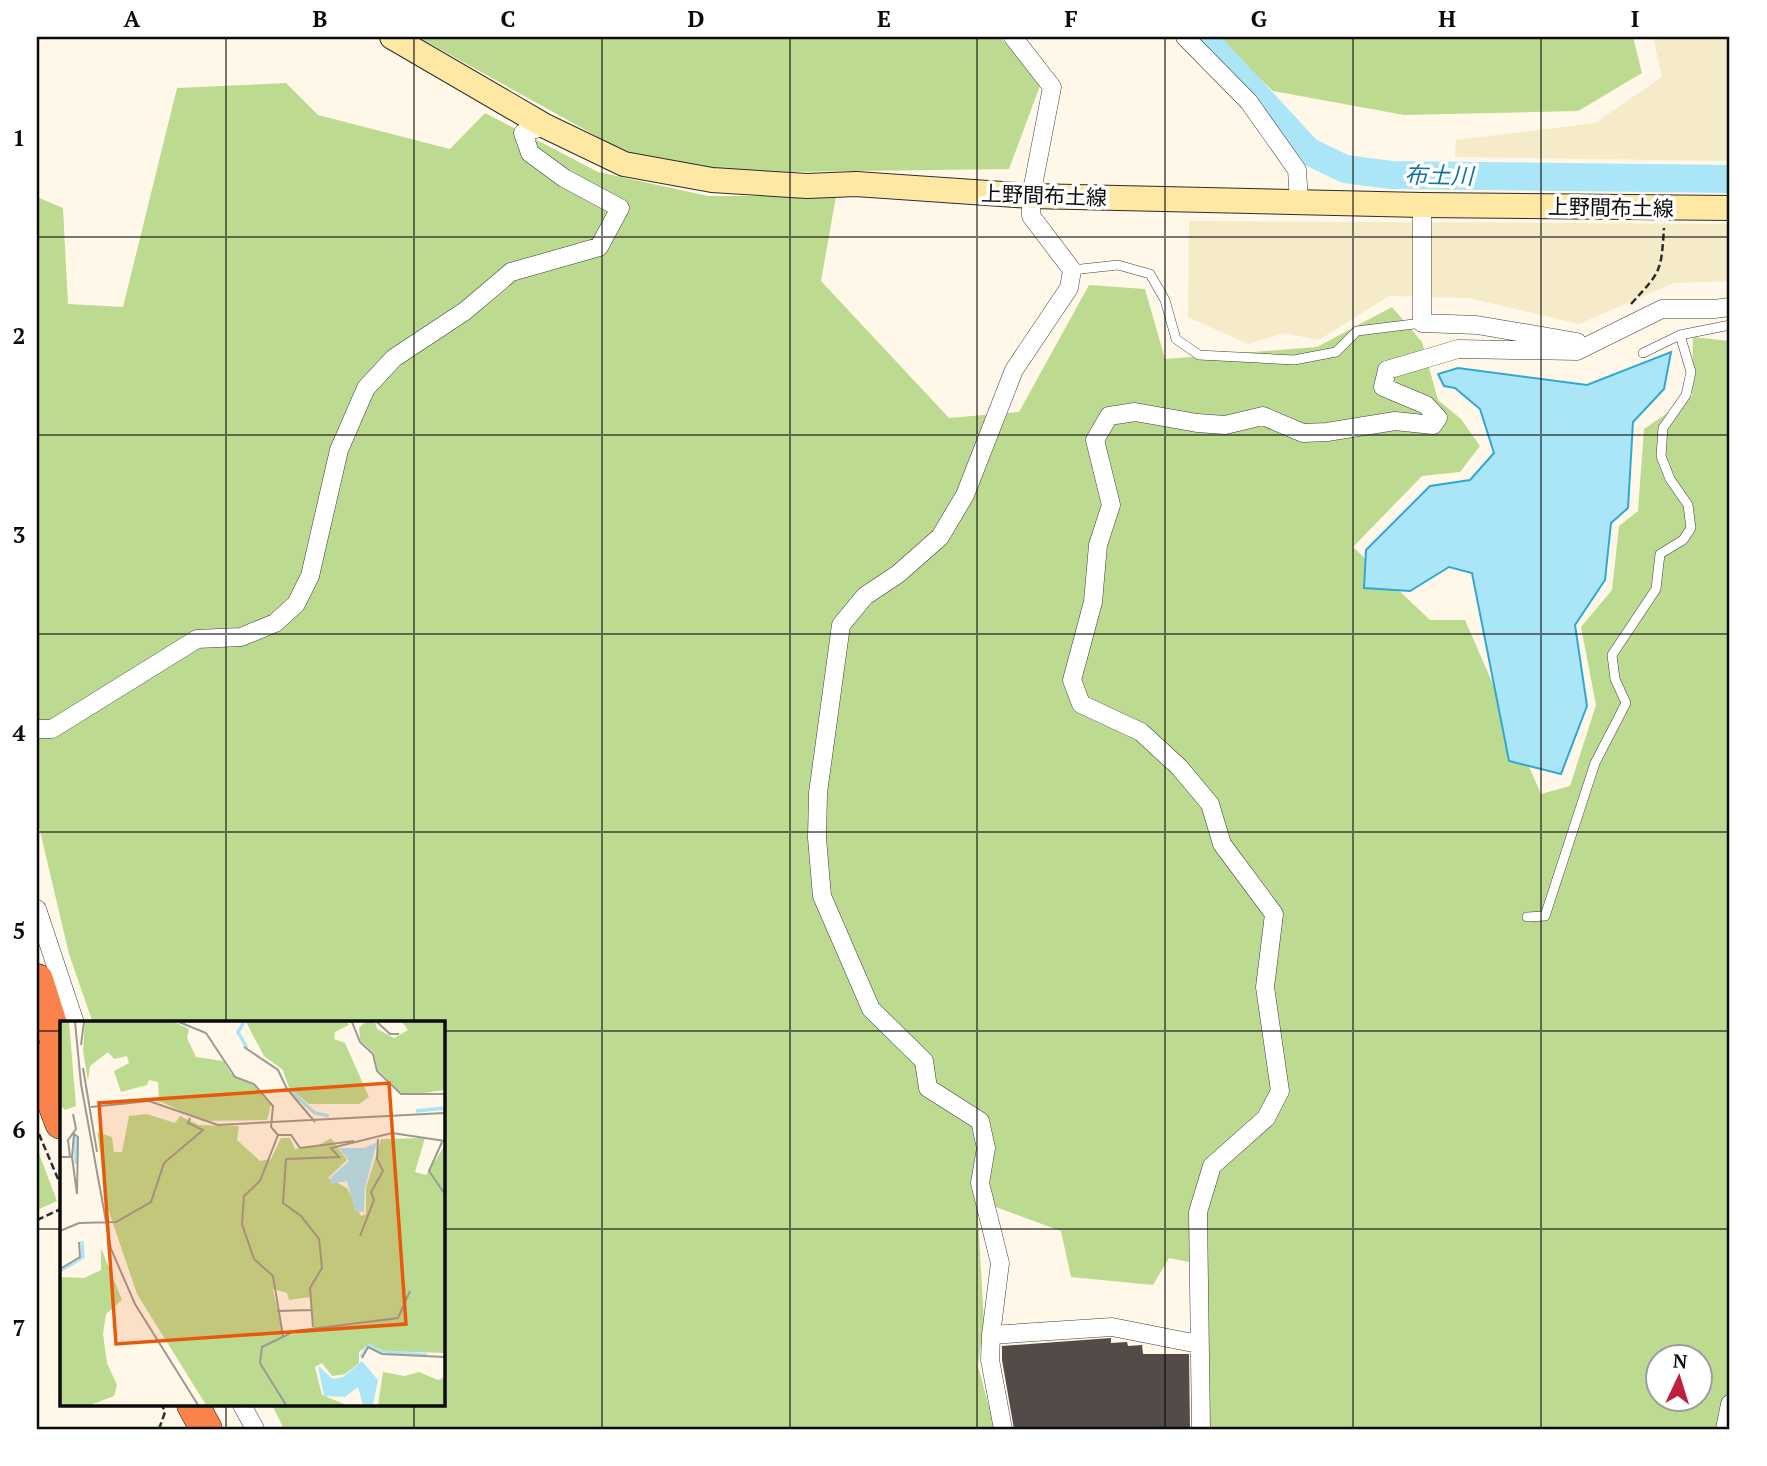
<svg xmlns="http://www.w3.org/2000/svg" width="1767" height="1466" font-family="'PT Serif','Noto Sans JP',serif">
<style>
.farmland{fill:#f5ebc8}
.forest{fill:#bddb90;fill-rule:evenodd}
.water{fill:#abe6f8;stroke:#2fa8d2;stroke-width:2}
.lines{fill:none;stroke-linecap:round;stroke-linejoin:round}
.river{stroke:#abe6f8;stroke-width:28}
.building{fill:#544a47}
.service-casing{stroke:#3e3e3e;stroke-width:10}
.minor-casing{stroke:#3e3e3e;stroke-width:19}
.secondary-casing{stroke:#2d2d2d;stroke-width:26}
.motorway-casing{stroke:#1c1c1c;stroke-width:33}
.path{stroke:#2d2d2d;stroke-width:2.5;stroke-dasharray:7 3.5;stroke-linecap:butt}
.service{stroke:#fff;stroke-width:9}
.minor{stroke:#fff;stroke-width:18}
.secondary{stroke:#ffe8a3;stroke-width:24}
.motorway{stroke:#fa824b;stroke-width:32}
.grid{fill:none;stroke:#0b0b0b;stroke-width:2;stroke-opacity:0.55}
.labels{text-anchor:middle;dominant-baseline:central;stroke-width:7;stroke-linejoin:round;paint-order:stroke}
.street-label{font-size:21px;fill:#0b0b0b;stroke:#fff}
.water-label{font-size:23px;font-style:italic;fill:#1076a0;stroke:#fff}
.inset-river{fill:none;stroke:#abe6f8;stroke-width:3.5}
.inset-road{fill:none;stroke:#9d9990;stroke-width:2}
.view{fill:#e8590c;fill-opacity:0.15;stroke:#e8590c;stroke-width:3.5}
.inset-edge{fill:none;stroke:#0b0b0b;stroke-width:3.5}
.neatline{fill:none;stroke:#0b0b0b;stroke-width:2.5}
.grid-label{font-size:23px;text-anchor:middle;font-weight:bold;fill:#0b0b0b}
</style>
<rect width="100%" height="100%" fill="#fff7e8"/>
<!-- farmland -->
<path class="farmland" d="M1653,37H1730V161L1455,157L1456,140L1595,123L1662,77Z
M1189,221L1730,224V281L1674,283L1579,324L1469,298L1389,296L1319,340L1283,333L1248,344L1188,317Z"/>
<!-- forest -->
<path class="forest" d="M418,37H1000L1041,83L1009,169L714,173L625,152Z
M1214,37H1633L1642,73L1578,111L1404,115L1273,91Z
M286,83L318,115L450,149L485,113L598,172L708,196H836L821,281L949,418L1019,412L1089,285L1145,289L1165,359L1317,347L1392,307L1422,342L1438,400L1461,419L1480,446L1460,472L1422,476L1353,547L1430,620H1465L1541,794L1570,786L1596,705L1581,627L1612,590L1619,526L1638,511L1644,429L1692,396L1693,337L1730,341V1429H1206L1204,1265L1169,1258L1153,1285L1071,1277L1061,1231L977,1200L984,1323L978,1366L995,1429H284L272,1405H443V1023H93L69,954L37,818V197L63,208L68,304L123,307L177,88ZM1658,1358H1700V1400H1658Z
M37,1148L57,1201L37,1210Z"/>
<!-- water -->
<path class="water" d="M1671,352L1664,389L1633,422L1628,508L1611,523L1605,580L1575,625L1587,706L1561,774L1509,761L1472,573L1449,567L1410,591L1364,588L1366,550L1430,486L1470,480L1494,453L1480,409L1455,388L1444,386L1438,374L1458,368L1587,385Z"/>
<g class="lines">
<!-- river -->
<path class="river" d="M1202,37L1308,151L1345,169L1391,175L1730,179"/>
</g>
<!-- building -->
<path class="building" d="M1111,1338V1343L1127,1342L1128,1346L1142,1345L1143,1354H1189L1190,1429H1014L1002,1360V1346Z"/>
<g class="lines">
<!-- service casing -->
<g class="service-casing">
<path id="service" d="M1072,270L1118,265L1150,274L1165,300L1176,339L1199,355L1294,360L1336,352L1357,331L1422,323
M1643,353L1680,335L1730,325
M1527,917L1545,916L1595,763L1626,703L1615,679L1612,655L1656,589L1660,554L1683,540L1691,528L1688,505L1670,479L1661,456L1663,428L1686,395L1691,372L1680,335"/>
</g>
<!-- minor casing -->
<g class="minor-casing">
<path id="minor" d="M1185,37L1249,102L1297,170L1299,202
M1422,205V323L1477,325L1577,342
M37,729H52L197,639L241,637L275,623L296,604L310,576L339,450L366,388L394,358L465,311L511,272L599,247L620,208L564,178L530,153L523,133L545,126
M37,909L75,1023
M991,1335L1112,1327L1198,1344
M242,1405L255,1429
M1003,1429L990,1360L991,1335L1000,1263L980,1183L986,1148L980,1121L928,1088L924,1061L871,1009L822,896L817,838L818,793L841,625L865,596L898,574L940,537L965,495L1014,370L1069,288L1072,270L1031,216V196L1052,87L1013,37
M1201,1429L1198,1212L1212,1166L1266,1118L1280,1091L1265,987L1274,914L1222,844L1210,804L1179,767L1141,732L1081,704L1072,680L1093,602L1098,545L1111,505L1095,440L1109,416L1135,412L1197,423L1225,425L1263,416L1303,433L1327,432L1395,421L1433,425L1438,418L1426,405L1383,387L1387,370L1458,349L1577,351L1662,309H1714L1730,307
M1725,1429L1730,1404"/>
</g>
<!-- secondary casing -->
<g class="secondary-casing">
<path id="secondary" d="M392,37L545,126L624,164L712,180L807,186L856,184L1031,196L1422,205L1730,208"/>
</g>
<!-- motorway casing -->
<g class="motorway-casing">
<path id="motorway" d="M37,980L61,1056
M37,1059L61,1123
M193,1405L206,1429"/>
</g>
<!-- path -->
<path class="path" d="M1631,304C1661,271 1661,273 1664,228
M39,1134L61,1186
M37,1220L61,1209
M159,1429L165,1412L162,1405"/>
<!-- service -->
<use href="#service" class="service"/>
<!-- minor -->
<use href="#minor" class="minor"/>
<!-- secondary -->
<use href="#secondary" class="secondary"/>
<!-- motorway -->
<use href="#motorway" class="motorway"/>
</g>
<!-- grid -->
<path class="grid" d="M226,37V1023M414,37V1023M602,37V1429M790,37V1429M977,37V1429M1165,37V1429M1353,37V1429M1541,37V1429M37,237H1730M37,435H1730M37,634H1730M37,832H1730M37,1031H61M443,1031H1730M37,1229H61M443,1229H1730M226,1405V1429M414,1405V1429"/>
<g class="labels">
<!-- street labels -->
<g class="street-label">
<text transform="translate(1044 195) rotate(2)">上野間布土線</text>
<text transform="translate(1611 207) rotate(1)">上野間布土線</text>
</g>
<!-- water labels -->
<g class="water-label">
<text transform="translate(1439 175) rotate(1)">布土川</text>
</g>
</g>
<!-- overview -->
<g transform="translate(60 1021)">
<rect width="385" height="385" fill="#fff7e8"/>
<path d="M0,1H9L16,85L5,89L0,84ZM25,1H115L129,8L127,17L136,36L163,40L171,53L193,63L211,84L207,99L143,100L99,80L98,61L89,59L87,64L61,71L54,50L69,42L67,35L54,38L48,31L30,45L28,60L23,30ZM186,1H287L289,4L275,11L274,18L285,22L309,76L299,83H249L229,67L223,49L204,35ZM305,1H315L317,8L334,17L348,9L342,1H385V69L349,74L340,71L318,49L314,32L300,19L299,7ZM87,93L115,102L120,95L139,104L179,105L177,119L200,140L211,138L221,117H230L235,128L259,124L271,117L287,139L268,157L287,167L301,195L306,193V167L321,118L365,117L355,151L366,154L385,124V332L324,330L309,323L299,331V342L285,353L272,355L262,342L255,346L262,374L287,384H146L77,273L48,188L37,111L52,116L54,131H62L69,95ZM213,268L227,272L229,279L251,276L254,307L223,316ZM41,227L62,279L46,293L43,313L47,342L57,364L54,375L30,384H0V256L24,257L41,249ZM323,351L345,355L359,351L378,359L385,356V384H318Z" fill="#bddb90" fill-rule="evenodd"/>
<path d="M317,121L305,167L304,191L295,190L287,160L270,163V157L289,140L279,127H304ZM302,340L318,359L313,384H303L298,366L285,376L264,375L258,345L273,358L283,356Z" fill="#abe6f8"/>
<path class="inset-river" d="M184,1L178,11L187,27M228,68L255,92L269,95M356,90L385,87M15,116L16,143M0,250L23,236L22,220M301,336L309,324L321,331L367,334"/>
<path class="inset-road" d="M15,1L21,63L51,228L75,283L138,384M119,1L146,12L175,56L194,63L213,85L211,106L218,114M292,1L300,21L313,33L317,50L341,73H385M317,1L330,13H339M21,24L24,1M184,26L218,49L227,68L255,101M23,47L37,131M31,86L89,80L158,104L385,92M14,113L18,116L17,173L12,136ZM218,114L200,160L184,175L182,203L194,238L213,255L223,315M218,114H231L240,127L294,120M382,121L369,150L384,172M0,136H10L8,119L16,108L13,93M0,210L19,202L56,201L91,181L104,142L143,109L128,102L130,97M300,215L314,179L311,171L323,150L317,138L318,118M0,248L20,236L19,221M217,290L251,289M253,306L250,267L262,247L259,218L241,195L223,182L226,138L279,136L271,127L332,112L385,120M302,337L308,326L322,333L385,336M226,384L200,342L202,326L235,310L338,297L350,270"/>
<path class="view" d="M329,62L346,303L56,323L39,82Z"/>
<rect width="385" height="385" class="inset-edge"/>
</g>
<!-- border -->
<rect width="1767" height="1466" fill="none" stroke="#ffffff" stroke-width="77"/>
<!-- north arrow -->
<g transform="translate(1679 1378) rotate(4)"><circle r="33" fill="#ffffff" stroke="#9d9d9d" stroke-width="2"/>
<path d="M0-5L12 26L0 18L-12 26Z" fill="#bf1e3d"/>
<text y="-10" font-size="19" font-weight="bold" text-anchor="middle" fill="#0b0b0b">N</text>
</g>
<rect x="38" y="38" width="1690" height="1390" class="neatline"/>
<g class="grid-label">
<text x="132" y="27">A</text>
<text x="320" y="27">B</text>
<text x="508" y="27">C</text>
<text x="696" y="27">D</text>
<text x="884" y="27">E</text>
<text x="1071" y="27">F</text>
<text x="1259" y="27">G</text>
<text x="1447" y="27">H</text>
<text x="1635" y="27">I</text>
<text x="19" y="146">1</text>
<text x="19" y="344">2</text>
<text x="19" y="543">3</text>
<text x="19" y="741">4</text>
<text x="19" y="939">5</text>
<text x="19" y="1138">6</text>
<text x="19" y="1336">7</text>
</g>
</svg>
